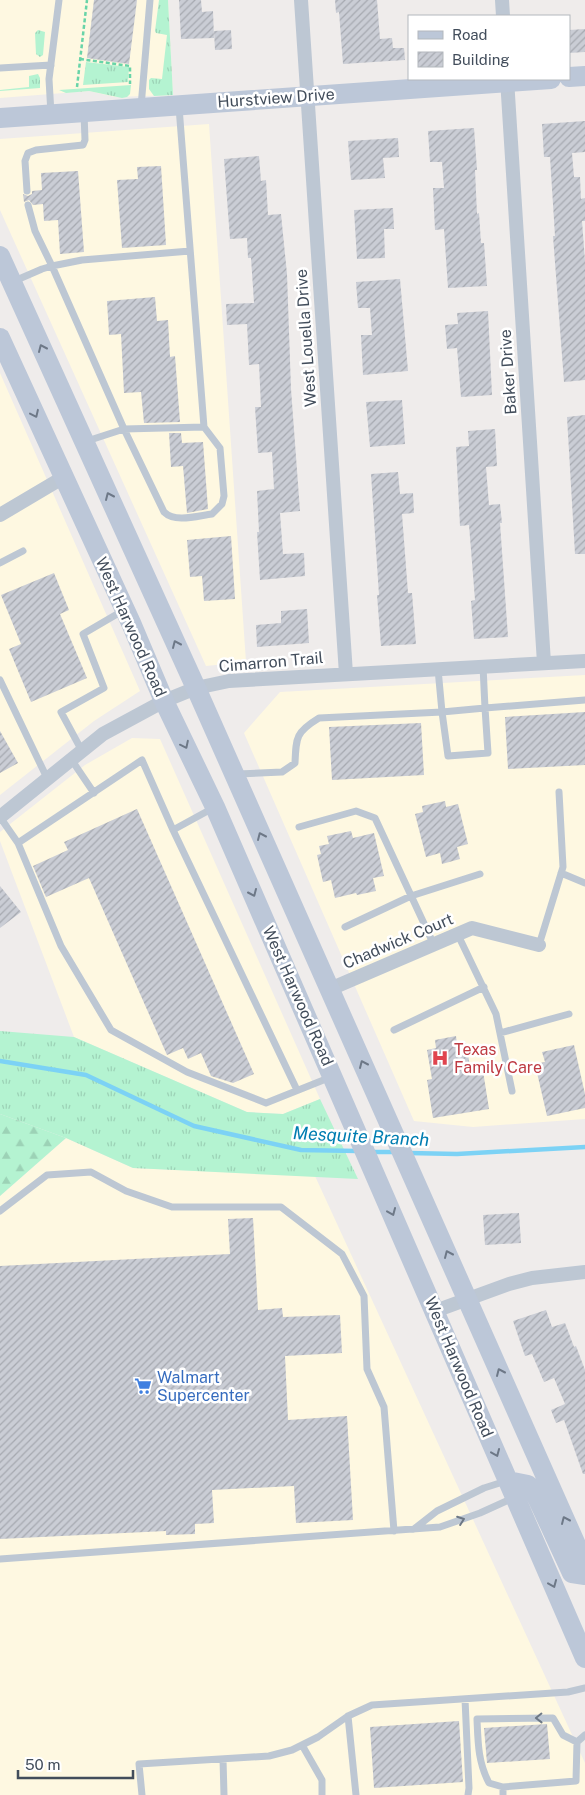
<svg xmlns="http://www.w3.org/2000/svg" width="585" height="1795" font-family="'Public Sans',sans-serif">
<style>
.commercial{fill:#fef8e1}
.grass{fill:url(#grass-tufts)}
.forest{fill:url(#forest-firs)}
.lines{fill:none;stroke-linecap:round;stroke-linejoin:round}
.stream{stroke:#7cd2f5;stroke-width:4.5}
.building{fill:url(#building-hatch)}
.path{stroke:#68d4a8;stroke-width:2.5;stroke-dasharray:4 2.5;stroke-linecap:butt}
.lane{stroke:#bdc7d3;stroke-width:7}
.street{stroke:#bdc7d3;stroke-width:14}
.secondary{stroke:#bcc7d8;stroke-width:20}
.oneway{stroke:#6d7887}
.oneway2{stroke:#6d7885}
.labels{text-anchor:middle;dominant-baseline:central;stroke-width:5;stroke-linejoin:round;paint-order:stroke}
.street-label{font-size:16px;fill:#424d5b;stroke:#fff}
.health-label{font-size:16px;fill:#be3a42;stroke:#fff;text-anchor:start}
.shop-label{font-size:16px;fill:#366cbe;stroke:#fff;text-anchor:start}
.water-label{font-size:18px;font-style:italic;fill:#007db1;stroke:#fff}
</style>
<defs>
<pattern id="grass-tufts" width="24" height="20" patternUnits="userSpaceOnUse" patternTransform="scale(1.25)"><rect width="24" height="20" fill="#b4f3d1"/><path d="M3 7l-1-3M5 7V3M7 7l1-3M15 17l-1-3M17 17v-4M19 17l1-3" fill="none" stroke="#9cd2b6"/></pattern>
<pattern id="forest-firs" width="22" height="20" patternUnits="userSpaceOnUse" patternTransform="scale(1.25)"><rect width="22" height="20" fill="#b4f3d1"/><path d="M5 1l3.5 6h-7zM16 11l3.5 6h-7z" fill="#9cd2b6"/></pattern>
<pattern id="building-hatch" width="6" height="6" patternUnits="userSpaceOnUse" patternTransform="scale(1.25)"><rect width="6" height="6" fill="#cacdd5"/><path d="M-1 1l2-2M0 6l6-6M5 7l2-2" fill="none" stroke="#a6a9b0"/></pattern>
</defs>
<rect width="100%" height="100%" fill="#efeceb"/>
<!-- commercial -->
<path class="commercial" d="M0,0H168L173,95L115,97L89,91L0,98Z
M209,124L246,662L206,666L0,210V139Z
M0,373L140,691L94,721L0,795Z
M585,675V1119L473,1127L414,1121L244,733L280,692Z
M132,738L160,739L320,1099L283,1114L247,1112L74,1037L0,841V832L85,765Z
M66,1138L133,1168L315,1176L585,1763V1795H0V1196Z"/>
<!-- grass -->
<path class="grass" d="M159,0H168L173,95L154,96L149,89V80L151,78L162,79L167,35L156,33L155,31Z
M38,30L45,32L43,55L40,57L36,54L35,33Z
M86,62L129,67L128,82L83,85Z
M38,74L40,78V88L0,91V90L29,87V76Z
M131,85L130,94L127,97L122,98L89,91L66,93L59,90Z
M0,1031L74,1037L247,1112L283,1114L320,1099L358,1179L133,1168L66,1138L0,1114Z"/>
<!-- forest -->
<path class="forest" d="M0,1114L66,1138L0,1196Z"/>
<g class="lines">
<!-- stream -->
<path class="stream" d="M0,1061L86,1075L194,1126L301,1150L358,1151
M371,1152H396
M409,1153L457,1154L585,1147"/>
</g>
<!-- building -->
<path class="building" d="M94,0H137L129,64L87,58Z
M179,0H201L202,12L213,11L214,38L181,39Z
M335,0H377L380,39L392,38L393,48H404L405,60L343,64L339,12L336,13Z
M585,29V52L569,53V30Z
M231,30L232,49L215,50L214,31Z
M585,121V152L572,153L574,177H580L581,199L585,198V221H582L585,261V380L564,382L553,236H555L550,157H544L542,124Z
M474,128L477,170H475L477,214L479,213L481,243H484L487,286L448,288L444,229L435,230L433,188H444L442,162H430L428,131Z
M398,138L399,157L383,158L385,178L351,180L348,141Z
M259,156L261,181L266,180L268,215L281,214L287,274L291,389L300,511L280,513L283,554L304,553L305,576L260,580L257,532H259L257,491L274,489L272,452L258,453L255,407H261L259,364L249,365L247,324L227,325L226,304L254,303L251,258H248L247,238L230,239L224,159Z
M161,166L166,245L122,248L117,180L138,179L137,167Z
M78,171L84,252L60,254L58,220L44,221L43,204L33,205L29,200L24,202L23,194L28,196L32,194V191L42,190L41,173Z
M393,208L394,229H384L385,258L357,259L354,210Z
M400,279L408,371L363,375L361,335H372L370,308H358L356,282Z
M155,297L157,321L168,320L170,357L175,356L180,422L144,423L141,392L124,393L121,334L109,335L107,301Z
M488,311L492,395L461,397L457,348L447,349L445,325L458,324L457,313Z
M402,400L405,444L370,447L366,402Z
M585,415V554H575L567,417Z
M495,429L497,466L486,467L489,505L500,504L502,523H500L508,637L474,639L471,601L475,600L469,525L460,526L456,447L469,446L468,431Z
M169,433H181L182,443L203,442L208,509L187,513L183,466L171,467Z
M398,472L400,494L413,493L414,513L402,514L408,593H412L416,644L381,646L377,595H379L371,474Z
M231,536L235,599L204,601L202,576L190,577L187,540Z
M54,573L69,610L60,614L87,678L31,702L9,649L21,644L1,595Z
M307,609L309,643L257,647L256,625L281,623V611Z
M585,712V765L508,769L505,717Z
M421,723L424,775L332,780L329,727Z
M0,731L18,763L0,773Z
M445,801L446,807L458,804L468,844L457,847L460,859L442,864L440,853L426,857L415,814L423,812L422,806Z
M137,809L254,1074L233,1083L211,1076L201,1053L188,1059L183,1048L167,1055L89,878L46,897L33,866L68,850L64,842Z
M351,831L353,838L374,833L384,876L373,878L376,891L357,895L356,893L335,898L331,880L323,882L317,855L321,854L319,846L329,844L327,836Z
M0,886L21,912L0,928Z
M456,1036L457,1044L466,1043L471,1072L483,1071L489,1109L433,1118L427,1080L432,1079L427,1050L436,1048L435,1040Z
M574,1045L585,1094V1108L547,1116L535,1064L545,1062L542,1052Z
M519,1213L521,1243L485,1245L483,1215Z
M253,1218L258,1310L282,1308L283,1317L340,1315L342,1353L285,1356L288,1420L347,1416L353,1520L296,1523L294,1486L212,1490L214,1523L195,1524V1534L166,1535V1531L0,1539V1266L230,1254L228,1219Z
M546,1310L552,1327L565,1323L574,1347L576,1346L585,1370V1474H583L564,1420L556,1423L551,1410L565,1404L554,1378L544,1382L532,1354L525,1356L513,1321Z
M459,1721L463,1782L374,1788L370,1727Z
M547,1724L550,1759L487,1763L484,1728Z"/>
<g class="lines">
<!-- path -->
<path class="path" d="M80,59L130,66V84
M77,87L87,0"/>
<!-- lane -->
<path class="lane" d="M0,68L51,65
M141,107L150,0
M51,114L49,79L59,0
M27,191L25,161L28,153L36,150L83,145L85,140L84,113
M190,251L82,260L52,266L124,429L164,512C175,523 197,516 212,514L222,504L224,496L220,448L204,427
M12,282L42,269L52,266L35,231L28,205
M87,441L124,429L204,427L179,107
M0,563L23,551
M483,666L485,708L585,700
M0,680L47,778
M485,708L488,753L448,756L442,712Z
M82,751L61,712L104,688L83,634L124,610
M71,759L94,793
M238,774L282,772L295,763C296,737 296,732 319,718L442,712L438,669
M215,807L173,830L142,760L18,843L61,946L111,1030L187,1072L266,1103L331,1077
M0,817L18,843
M299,827L356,811L375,818L434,945
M173,830L297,1090
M561,873L585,883
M345,927L411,896L480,874
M458,935L496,1014L512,1091
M539,945L563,867L559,792
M394,1030L484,987
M500,1033L569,1014
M0,1211L47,1175L91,1172L126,1191L172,1207H281L342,1254L364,1296L367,1369L384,1407L394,1531
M414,1529L437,1511L484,1488L506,1481
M0,1559L440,1527L480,1513L513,1498
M465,1699L469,1788L468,1795
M348,1716L356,1795
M302,1745L322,1780V1795
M223,1759L224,1795
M503,1787L489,1783C478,1762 478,1743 477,1719L553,1718L563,1735L577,1742
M142,1795L139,1764L269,1756L292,1750L318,1737L348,1716L372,1705L568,1692L585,1688
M503,1795V1787L576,1781L577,1742L585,1735"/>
<!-- street -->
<path class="street" d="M301,0L346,674
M502,0L503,16
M507,79L544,663
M0,515L64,477
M0,817L103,734L164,701L196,688L229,681L585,661
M330,989L472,928L539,945
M435,1311L509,1284L532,1278L585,1272"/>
<!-- secondary -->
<path class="secondary" d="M569,77L585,76
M0,118L551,79
M0,256L196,688L585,1565
M0,338L131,623L164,701L215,807L585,1658
M508,1481L528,1485L535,1493L572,1573L585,1575"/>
</g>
<!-- one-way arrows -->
<defs><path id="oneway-chevron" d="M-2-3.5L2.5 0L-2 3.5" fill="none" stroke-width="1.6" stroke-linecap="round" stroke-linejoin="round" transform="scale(1.25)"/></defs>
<g class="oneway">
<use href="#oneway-chevron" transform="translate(42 348) rotate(-114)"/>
<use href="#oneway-chevron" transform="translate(35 414) rotate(65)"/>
<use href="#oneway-chevron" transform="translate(109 496) rotate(-114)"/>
<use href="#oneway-chevron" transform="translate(176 644) rotate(-114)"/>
<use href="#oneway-chevron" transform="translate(185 745) rotate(64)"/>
<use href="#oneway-chevron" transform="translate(261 836) rotate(-114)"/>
<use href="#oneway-chevron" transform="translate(253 893) rotate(66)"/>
<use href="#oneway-chevron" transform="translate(363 1064) rotate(-114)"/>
<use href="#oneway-chevron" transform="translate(392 1212) rotate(67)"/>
<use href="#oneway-chevron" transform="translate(448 1254) rotate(-114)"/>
<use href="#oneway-chevron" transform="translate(500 1372) rotate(-114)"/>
<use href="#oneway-chevron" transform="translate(496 1453) rotate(67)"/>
<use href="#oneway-chevron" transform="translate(565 1520) rotate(-114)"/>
<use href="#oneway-chevron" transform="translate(553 1584) rotate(67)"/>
</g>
<g class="oneway2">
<use href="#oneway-chevron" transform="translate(461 1520) rotate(-20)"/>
<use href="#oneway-chevron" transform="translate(539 1718) rotate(179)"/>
</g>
<!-- icons -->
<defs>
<g id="hospital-bare" transform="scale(1.35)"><path d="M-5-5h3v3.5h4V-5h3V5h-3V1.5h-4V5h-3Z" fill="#e0444e" stroke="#fff" stroke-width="2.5" paint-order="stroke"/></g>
<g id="supermarket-bare" transform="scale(1.35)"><path d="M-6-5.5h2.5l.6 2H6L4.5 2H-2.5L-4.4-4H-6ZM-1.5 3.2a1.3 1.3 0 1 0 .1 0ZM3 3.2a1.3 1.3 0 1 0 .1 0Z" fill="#3f7fe0" stroke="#fff" stroke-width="2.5" paint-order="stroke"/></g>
</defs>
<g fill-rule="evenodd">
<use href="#hospital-bare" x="440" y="1058"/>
<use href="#supermarket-bare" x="143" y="1386"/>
</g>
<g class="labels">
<!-- street labels -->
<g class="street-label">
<text transform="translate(276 98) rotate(-4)">Hurstview Drive</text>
<text transform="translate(306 338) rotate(-94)">West Louella Drive</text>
<text transform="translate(508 372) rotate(-94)">Baker Drive</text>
<text transform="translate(131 627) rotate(66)">West Harwood Road</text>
<text transform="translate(271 662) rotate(-5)">Cimarron Trail</text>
<text transform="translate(398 941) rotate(-23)">Chadwick Court</text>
<text transform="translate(298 996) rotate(66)">West Harwood Road</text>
<text transform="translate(459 1367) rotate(67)">West Harwood Road</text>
</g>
<!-- health labels -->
<g class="health-label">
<text x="454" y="1049">Texas<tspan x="454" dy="18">Family Care</tspan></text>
</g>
<!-- shop labels -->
<g class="shop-label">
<text x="157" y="1377">Walmart<tspan x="157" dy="18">Supercenter</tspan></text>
</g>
<!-- water labels -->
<g class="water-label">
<text transform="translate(361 1136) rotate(3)">Mesquite Branch</text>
</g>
</g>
<!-- legend -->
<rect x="408" y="15" width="162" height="65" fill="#ffffff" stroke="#b3b8bd"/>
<rect x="418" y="31" width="25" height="8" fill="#bcc7d8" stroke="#b3b8bd"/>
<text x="452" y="40" font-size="15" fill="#424d5b">Road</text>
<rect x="418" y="52" width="25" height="15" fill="url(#building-hatch)" stroke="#b3b8bd"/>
<text x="452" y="65" font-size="15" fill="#424d5b">Building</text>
<!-- scale -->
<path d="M18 1770v8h115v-8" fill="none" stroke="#424d5b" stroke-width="2.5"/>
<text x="25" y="1770" font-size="15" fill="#424d5b" stroke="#ffffff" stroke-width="4" paint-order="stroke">50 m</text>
</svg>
